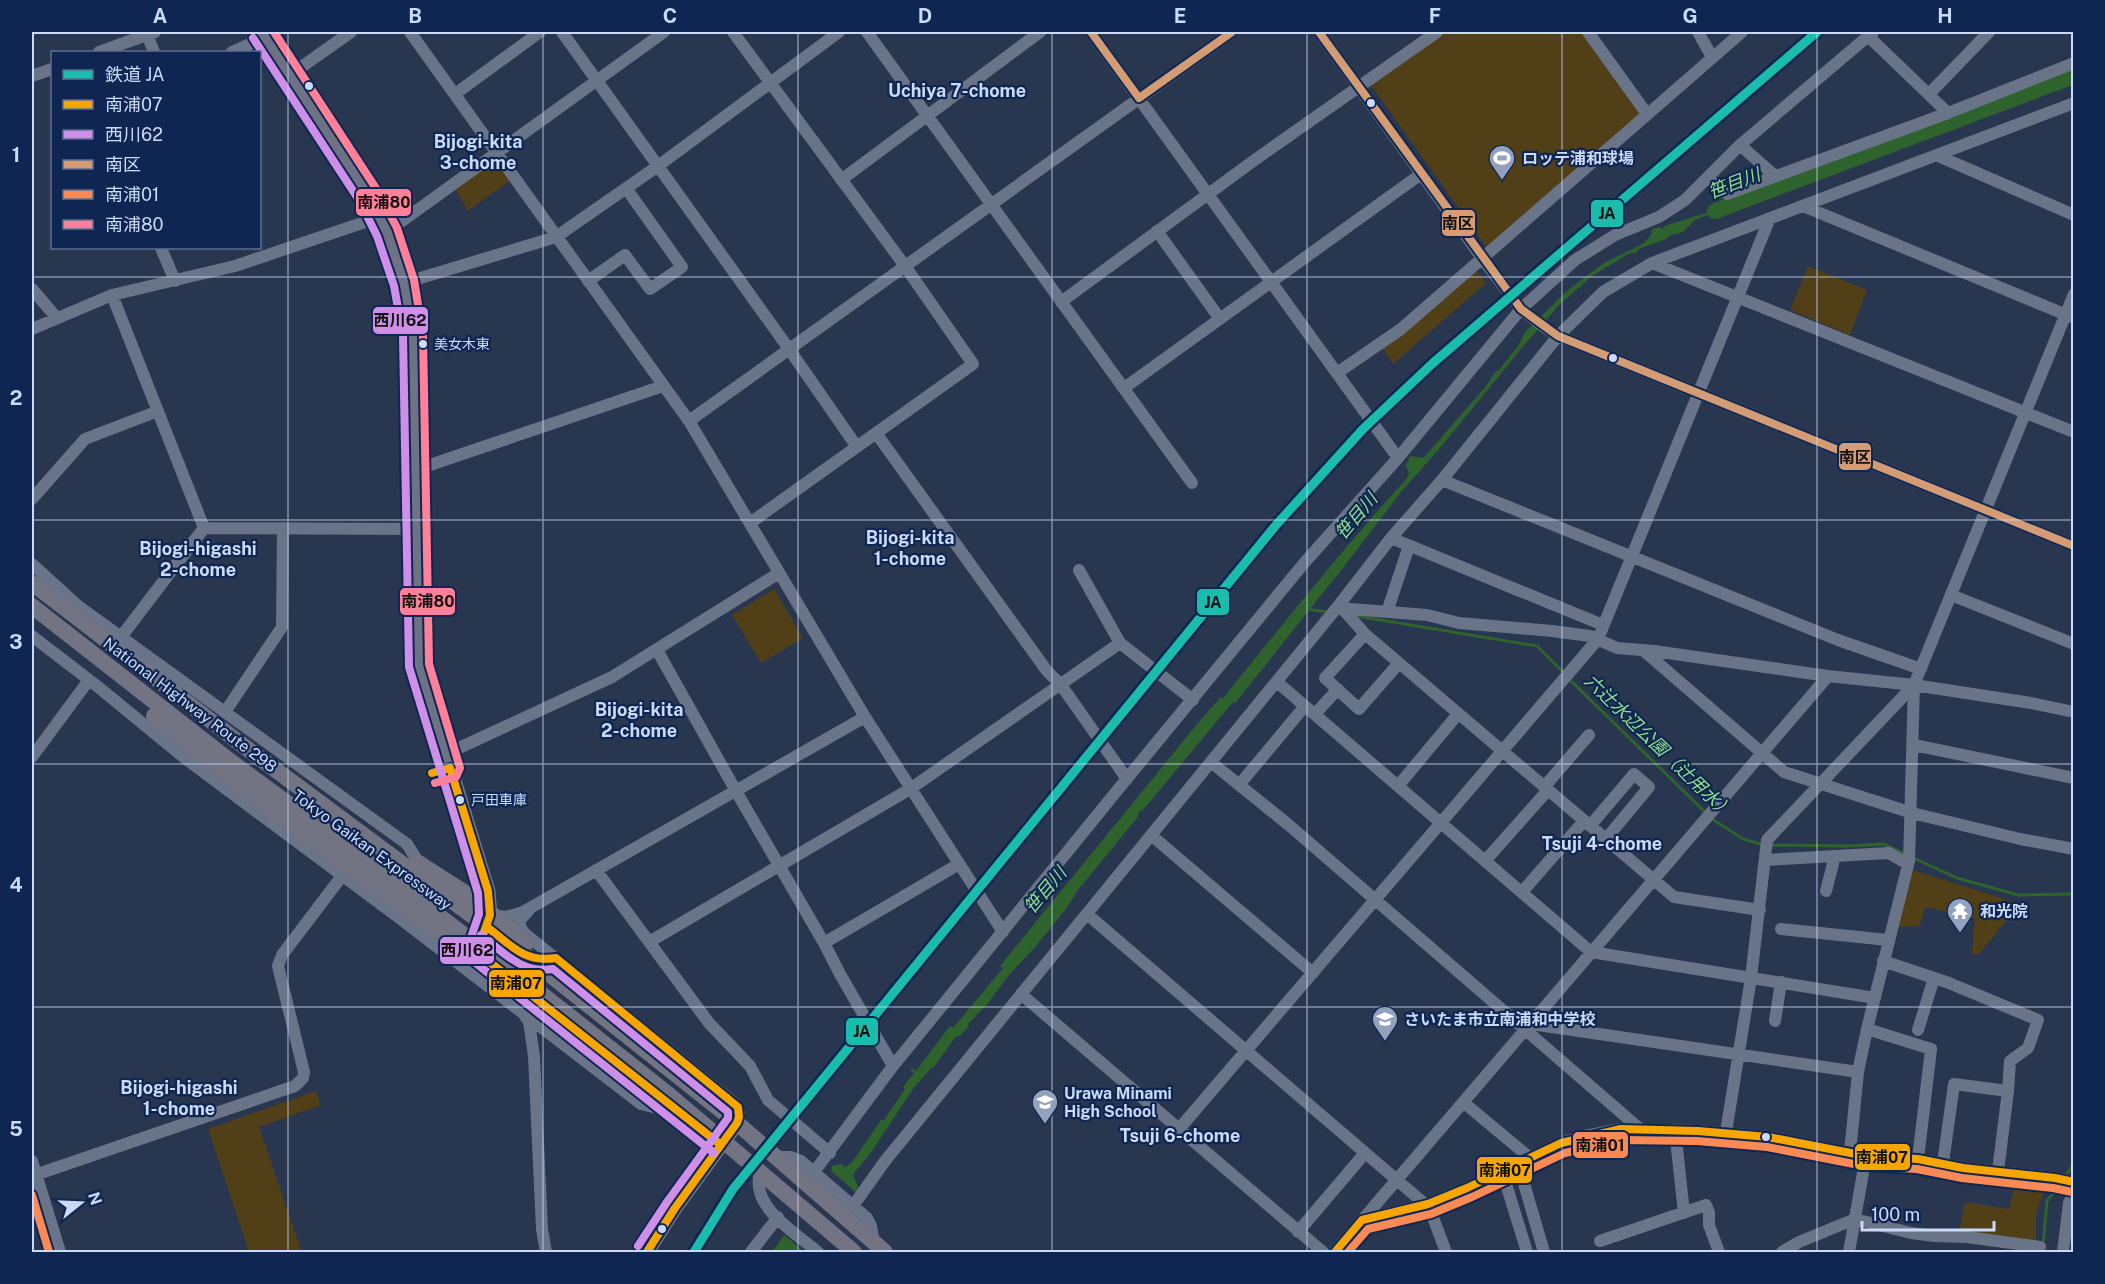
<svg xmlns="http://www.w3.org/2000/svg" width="2105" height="1284" font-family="'Public Sans','Noto Sans JP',sans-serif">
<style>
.green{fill:#503f17}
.water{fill:#2e632d}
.pier{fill:#29364f}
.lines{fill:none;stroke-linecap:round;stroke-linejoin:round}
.stream{stroke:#2e632d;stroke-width:3}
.river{stroke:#2e632d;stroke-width:16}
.minor{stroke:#6a7488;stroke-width:12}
.major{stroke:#6d7284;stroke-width:15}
.highway{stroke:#727383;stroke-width:16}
.bus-1-casing{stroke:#102652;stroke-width:12}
.bus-2-casing{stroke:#102652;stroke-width:12}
.bus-3-casing{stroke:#102652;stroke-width:12}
.bus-4-casing{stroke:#102652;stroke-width:12}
.bus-5-casing{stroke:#102652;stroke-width:12}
.bus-1{stroke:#f7a600;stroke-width:8}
.bus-2{stroke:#ce8fe9;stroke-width:8}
.bus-3{stroke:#d39c74;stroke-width:8}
.bus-4{stroke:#f98a56;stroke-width:8}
.bus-5{stroke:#ff8098;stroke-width:8}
.rail-1-casing{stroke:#102652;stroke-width:14}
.rail-1{stroke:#1abdac;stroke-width:9}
.grid{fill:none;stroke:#cbdbf7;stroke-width:1.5;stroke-opacity:0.55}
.bus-dot{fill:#cbdbf7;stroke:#102652;stroke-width:2}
.labels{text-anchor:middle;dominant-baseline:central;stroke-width:4.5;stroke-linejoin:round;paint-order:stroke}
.bus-label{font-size:14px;fill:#cbdbf7;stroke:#102652;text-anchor:start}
.poi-label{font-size:16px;font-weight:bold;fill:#cbdbf7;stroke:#102652;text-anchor:start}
.street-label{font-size:16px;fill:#cbdbf7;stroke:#102652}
.neighbourhood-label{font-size:18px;font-weight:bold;fill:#cbdbf7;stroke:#102652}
.water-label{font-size:18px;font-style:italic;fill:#90df8a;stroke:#102652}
.line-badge{stroke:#102652;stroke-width:2}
.pale-badge-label{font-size:16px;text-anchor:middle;font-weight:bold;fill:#111}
.neatline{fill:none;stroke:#cbdbf7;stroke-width:2}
.grid-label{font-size:20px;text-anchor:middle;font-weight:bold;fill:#cbdbf7}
</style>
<rect width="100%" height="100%" fill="#29364f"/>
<!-- green -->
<path class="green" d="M1444,32H1583L1642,114L1487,248L1370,84Z
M497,158L512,179L468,211L455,189Z
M1808,266L1867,290L1850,335L1790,310Z
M1474,268L1486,283L1393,364L1382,347Z
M774,589L803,638L761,663L732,615Z
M1913,870L2020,904L1979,954H1972L1975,919L1926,907L1919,926L1897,927Z
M316,1091L321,1105L259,1127L302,1252H249L208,1129Z
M2016,1182L2046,1186L2036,1214V1241L1959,1232L1965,1202L2009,1209Z"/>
<!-- water -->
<path class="water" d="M1735,201L1736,204L1695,220L1683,232L1671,235L1664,240L1641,248L1635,253H1630L1592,276L1559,305L1521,349L1440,448L1401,492L1350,559L1236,702L1232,703L1144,809L1139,812L1137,818L1078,890L1066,909L1037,945L1009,975L985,1007C978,1012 975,1019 968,1023L969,1026L960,1036L955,1037C948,1048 941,1057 934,1067H932L913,1089L870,1154L854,1173V1178L859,1188L807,1252H772L832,1169V1166L841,1164L846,1167L853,1161L881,1120H884L905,1089L903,1087L914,1073L910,1070L912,1068L916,1071L950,1026L953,1028L1003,968L1000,966L1198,723L1220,698H1223C1284,623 1343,548 1408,477L1409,474L1406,465L1410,456L1423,458L1426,455L1486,386L1495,372L1499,370L1518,346L1525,332L1569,289L1604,263L1644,243L1651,235L1652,229L1659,227L1667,231L1663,228L1664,226L1706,213Z"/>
<!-- pier -->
<path class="pier" d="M829,1169L858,1194L811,1252H804L782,1233Z"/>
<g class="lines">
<!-- stream -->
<path class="stream" d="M1305,609L1329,612
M1356,616L1537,646L1564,673
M1568,678L1707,814
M1712,819L1743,839L1764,845
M1770,845L1848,846L1884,844L1905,854
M1911,857L1957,878L2018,895L2074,894
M2065,1176L2074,1164
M2043,1245L2047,1201L2060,1184"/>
<!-- river -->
<path class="river" d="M1715,211L2074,76"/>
<!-- minor -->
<path class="minor" d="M146,32L154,52
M410,32L689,421L865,717L1003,932
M562,32L789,349L857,447
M733,32L905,266L973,364L750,523
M867,32L1192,483
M1091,32L1398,458
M1319,32L1482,258L1521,309L1544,327L1558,336L2074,546
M1588,32L1647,114
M1698,32L1712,57
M1868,36L1948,113L2074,63
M99,52L155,32
M232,52L266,37
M290,75L351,32
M32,76L52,69
M455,94L540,32
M1929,94L1989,32
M1740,145L1775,176
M1936,155L2074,215
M1708,178L1727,194L1948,113
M841,180L1040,32
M1803,206L2074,318
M1157,231L1220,319
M387,232L664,32
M161,248L175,281
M1652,263L2074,432
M588,281L625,255L650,289L682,267L626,188
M404,283L556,237L658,166L839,32
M32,289L56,317
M112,295L204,528
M1061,302L1256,159L1437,32
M32,329L112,295L235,266L380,217
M1337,373L1401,329L1742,32
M1124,388L1421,174
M689,421L1232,32
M876,433L1047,671L1061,685L1127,779
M415,470L663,386
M1442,480L1838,640L1921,669
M32,499L85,439L158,411
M1391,538L1603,625
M32,564L77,605L407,844L422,868
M1079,570L1120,643L1193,700
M1951,595L2074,644
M1339,605L1350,609L1427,615L1459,623L1552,631L1590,636L1617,648L1654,651L1828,676L1914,685L2031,703L2074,712
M1340,606L1365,634L1674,897L1760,910
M1387,612L1409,546
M1365,634L1325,678L1359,709L1399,663
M32,636L97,686L186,759L398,917L641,1104L681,1114
M121,637L204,528L416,529
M657,650L736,791L824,943L840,974L893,1066
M1644,651L1784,772L1912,813L2020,839L2074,849
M1277,682L1591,952L1875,998
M225,712L282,627L283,528
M1315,714L1338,689
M1914,745L2074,778
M446,754L612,677L779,573
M32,757L89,680
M1211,762L1290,826L1640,1129
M1239,785L1305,706
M1398,786L1458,714
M1544,787L1589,735
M1590,826L1634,774L1649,787L1606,839
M1151,835L1313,973
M1765,860L1889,853L1908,864
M1485,861L1548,790
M596,870L709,1023L750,1066L768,1100L830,1153
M1826,891L1835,856
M1522,892L1584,821
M529,910L520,920V926L524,933L734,1103L739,1113L737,1123
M1087,914L1426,1205
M492,915L506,917L523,912L865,717
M1781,929L1888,940
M649,942L910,789L1120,643
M824,943L959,864
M1883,961L1949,983L2038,1020L2028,1048L2010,1061L2008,1091L1998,1171
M1021,994L1323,1252
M525,1016L529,1022L534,1056L542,1229L546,1252
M1775,1021L1781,982
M1531,1024L1858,1072
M1867,1029L1931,1049L1918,1159
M1918,1030L1934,978
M1463,1102L1529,1157
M1179,1129L1598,639L1770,218
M1675,1130L1684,1213
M1726,1132L1751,978L1767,840L1914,685L2074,294
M1850,1152L1858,1072L1867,1029L1909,861L1914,685
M777,1157H791L801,1161L867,1218L871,1226L874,1243
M32,1161L60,1252
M1518,1163L1544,1252
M1943,1163L1954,1084L2008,1091
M1502,1171L1527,1252
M814,1172L893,1066L1129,776L1305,562L1398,458L1521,309L1575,260L1615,235L1659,217L1685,200L1740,145L1873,32
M32,1176L295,1086L303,1078L304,1072L278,966L282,955L342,876
M759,1178C754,1209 797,1234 818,1252
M1428,1204L1446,1252
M853,1206L885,1161L1339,605L1391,538L1442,480L1558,336L1603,292L1652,263L2074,103
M1362,1220L1428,1204L1467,1188L1561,1143L1585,1136L1621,1129L1698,1131L1768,1137L1866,1156L1918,1159L1963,1168L2055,1178L2074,1182
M1298,1232L1365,1153
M1600,1241L1706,1205L1709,1212V1225L1719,1252
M751,1252L778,1217
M1335,1252L1828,676
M1782,1252L1799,1242L1855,1219L1911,1233L1934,1236L1967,1237L2040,1247
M1849,1252L1866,1156
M2063,1252L2069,1203L2074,1192"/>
<!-- major -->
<path class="major" d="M262,32L368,195L387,232L404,283L413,335L419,666L488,891L490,915L477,952
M647,1252L675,1208L737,1123"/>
<!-- highway -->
<path class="highway" d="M32,583L241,744L529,958L737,1123L885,1252
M32,606L230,761L380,871L539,992L668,1094L854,1252
M154,716L274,812L553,1016
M417,862L473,898L526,943"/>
<!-- bus-1 casing -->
<g class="bus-1-casing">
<path id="bus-1" d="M432,773L450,768L488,891L490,915L477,952L721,1145
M487,927C511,945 524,963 556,958L738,1107L739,1117L737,1123L675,1208L647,1252
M1335,1252L1362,1220L1428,1204L1467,1188L1561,1143L1621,1129L1698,1131L1768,1137L1866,1156L1918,1159L1963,1168L2055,1178L2074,1182"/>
</g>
<!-- bus-2 casing -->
<g class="bus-2-casing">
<path id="bus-2" d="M253,38L359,200L377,236L394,286L403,336L409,667L478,893L479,914L467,949V956L714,1153
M481,935C504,953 522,974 553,969L728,1112V1118L667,1202L638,1246"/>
</g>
<!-- bus-3 casing -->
<g class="bus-3-casing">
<path id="bus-3" d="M1091,32L1139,98
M1319,32L1521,309L1558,336L2074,546
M1139,98L1232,32"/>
</g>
<!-- bus-4 casing -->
<g class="bus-4-casing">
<path id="bus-4" d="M32,1195L49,1252
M1348,1252L1368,1229L1431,1214L1472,1197L1565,1153L1622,1140L1697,1141L1767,1147L1864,1166L1917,1169L1962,1178L2053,1188L2072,1192"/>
</g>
<!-- bus-5 casing -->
<g class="bus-5-casing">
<path id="bus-5" d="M274,32L377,190L397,228L414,280L423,335L429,664L460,768L456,777L435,783"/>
</g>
<!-- bus-1 -->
<use href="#bus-1" class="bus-1"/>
<!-- bus-2 -->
<use href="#bus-2" class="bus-2"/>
<!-- bus-3 -->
<use href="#bus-3" class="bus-3"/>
<!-- bus-4 -->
<use href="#bus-4" class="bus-4"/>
<!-- bus-5 -->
<use href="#bus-5" class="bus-5"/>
<!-- rail-1 casing -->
<g class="rail-1-casing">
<path id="rail-1" d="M694,1252L733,1189L1276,525L1363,429L1433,363L1817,32"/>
</g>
<!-- rail-1 -->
<use href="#rail-1" class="rail-1"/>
</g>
<!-- grid -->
<path class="grid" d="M288,32V1252M543,32V1252M798,32V1252M1052,32V1252M1307,32V1252M1562,32V1252M1817,32V1252M32,277H2074M32,520H2074M32,764H2074M32,1007H2074"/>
<!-- icons -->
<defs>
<g id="stadium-pin" transform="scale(1.35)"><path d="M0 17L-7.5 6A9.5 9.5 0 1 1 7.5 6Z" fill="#92a1bc" stroke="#102652"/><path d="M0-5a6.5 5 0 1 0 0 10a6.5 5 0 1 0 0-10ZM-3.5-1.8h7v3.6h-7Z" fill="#fff"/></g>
<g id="temple-pin" transform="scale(1.35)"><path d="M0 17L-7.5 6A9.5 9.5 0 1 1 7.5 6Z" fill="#92a1bc" stroke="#102652"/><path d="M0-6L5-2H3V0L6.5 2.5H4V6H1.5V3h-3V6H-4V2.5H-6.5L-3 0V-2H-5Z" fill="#fff"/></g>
<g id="school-pin" transform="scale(1.35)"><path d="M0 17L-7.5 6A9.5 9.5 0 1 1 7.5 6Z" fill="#92a1bc" stroke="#102652"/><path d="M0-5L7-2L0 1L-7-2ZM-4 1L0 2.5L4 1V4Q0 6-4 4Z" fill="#fff"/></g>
</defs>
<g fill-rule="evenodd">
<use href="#stadium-pin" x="1502" y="158"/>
<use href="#temple-pin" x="1960" y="911"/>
<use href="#school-pin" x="1385" y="1019"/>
<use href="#school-pin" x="1045" y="1102"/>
</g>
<!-- markers -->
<g class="bus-dot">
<circle cx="309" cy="86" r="5"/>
<circle cx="1371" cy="103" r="5"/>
<circle cx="423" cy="344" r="5"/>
<circle cx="1613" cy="358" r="5"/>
<circle cx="460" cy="800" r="5"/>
<circle cx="1766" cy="1137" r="5"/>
<circle cx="662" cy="1229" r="5"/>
</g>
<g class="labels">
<!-- bus labels -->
<g class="bus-label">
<text x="434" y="344">美女木東</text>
<text x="471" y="800">戸田車庫</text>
</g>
<!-- poi labels -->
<g class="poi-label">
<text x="1522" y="158">ロッテ浦和球場</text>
<text x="1980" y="911">和光院</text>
<text x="1404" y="1019">さいたま市立南浦和中学校</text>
<text x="1064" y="1093">Urawa Minami<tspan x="1064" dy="18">High School</tspan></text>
</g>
<!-- street labels -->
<g class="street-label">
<text transform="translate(190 705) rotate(37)">National Highway Route 298</text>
<text transform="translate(372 850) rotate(36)">Tokyo Gaikan Expressway</text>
</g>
<!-- neighbourhood labels -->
<g class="neighbourhood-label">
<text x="957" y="90">Uchiya 7-chome</text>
<text x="478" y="141">Bijogi-kita<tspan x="478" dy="21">3-chome</tspan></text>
<text x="910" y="537">Bijogi-kita<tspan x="910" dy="21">1-chome</tspan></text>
<text x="198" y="548">Bijogi-higashi<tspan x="198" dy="21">2-chome</tspan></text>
<text x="639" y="709">Bijogi-kita<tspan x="639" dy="21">2-chome</tspan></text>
<text x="1602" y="843">Tsuji 4-chome</text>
<text x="179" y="1087">Bijogi-higashi<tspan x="179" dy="21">1-chome</tspan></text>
<text x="1180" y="1135">Tsuji 6-chome</text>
</g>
<!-- water labels -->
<g class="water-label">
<text transform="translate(1734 183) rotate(-21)">笹目川</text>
<text transform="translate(1356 516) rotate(-50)">笹目川</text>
<text transform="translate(1659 746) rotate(44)">六辻水辺公園（辻用水）</text>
<text transform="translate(1045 890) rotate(-50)">笹目川</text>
</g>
</g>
<g class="line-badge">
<rect x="355" y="188" width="57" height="29" rx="6" fill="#ff8098"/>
<rect x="1590" y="199" width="34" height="29" rx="6" fill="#1abdac"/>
<rect x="1441" y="209" width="35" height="28" rx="6" fill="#d39c74"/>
<rect x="372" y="306" width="57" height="29" rx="6" fill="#ce8fe9"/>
<rect x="1838" y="442" width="34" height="29" rx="6" fill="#d39c74"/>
<rect x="399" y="587" width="57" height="29" rx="6" fill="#ff8098"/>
<rect x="1196" y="588" width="34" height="28" rx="6" fill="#1abdac"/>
<rect x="439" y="936" width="56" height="29" rx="6" fill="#ce8fe9"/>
<rect x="488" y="969" width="57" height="29" rx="6" fill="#f7a600"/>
<rect x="845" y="1017" width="34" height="29" rx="6" fill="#1abdac"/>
<rect x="1572" y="1131" width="57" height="28" rx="6" fill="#f98a56"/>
<rect x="1854" y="1143" width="57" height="28" rx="6" fill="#f7a600"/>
<rect x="1476" y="1156" width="57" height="28" rx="6" fill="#f7a600"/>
</g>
<g class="pale-badge-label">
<text x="384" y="208">南浦80</text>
<text x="1607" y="219">JA</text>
<text x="1458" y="229">南区</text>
<text x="400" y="326">西川62</text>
<text x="1855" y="463">南区</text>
<text x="428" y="607">南浦80</text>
<text x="1213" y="608">JA</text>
<text x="467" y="956">西川62</text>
<text x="516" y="989">南浦07</text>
<text x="862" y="1037">JA</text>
<text x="1600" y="1151">南浦01</text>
<text x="1882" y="1163">南浦07</text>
<text x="1505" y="1176">南浦07</text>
</g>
<!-- border -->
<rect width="2105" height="1284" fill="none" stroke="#102652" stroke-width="66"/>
<!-- legend -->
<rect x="51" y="51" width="210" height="198" fill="#102652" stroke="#5b6e94" stroke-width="1.5"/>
<rect x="63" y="70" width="30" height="9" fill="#1abdac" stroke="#5b6e94" stroke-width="1.5"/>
<text x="105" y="81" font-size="18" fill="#cbdbf7">鉄道 JA</text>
<rect x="63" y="100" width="30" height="9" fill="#f7a600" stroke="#5b6e94" stroke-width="1.5"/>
<text x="105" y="111" font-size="18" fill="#cbdbf7">南浦07</text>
<rect x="63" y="130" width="30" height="9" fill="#ce8fe9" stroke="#5b6e94" stroke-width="1.5"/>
<text x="105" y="141" font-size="18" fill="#cbdbf7">西川62</text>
<rect x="63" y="160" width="30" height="9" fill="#d39c74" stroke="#5b6e94" stroke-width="1.5"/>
<text x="105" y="171" font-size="18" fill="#cbdbf7">南区</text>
<rect x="63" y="190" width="30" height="9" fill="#f98a56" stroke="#5b6e94" stroke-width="1.5"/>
<text x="105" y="201" font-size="18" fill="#cbdbf7">南浦01</text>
<rect x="63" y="220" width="30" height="9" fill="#ff8098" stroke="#5b6e94" stroke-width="1.5"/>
<text x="105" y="231" font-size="18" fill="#cbdbf7">南浦80</text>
<!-- north arrow -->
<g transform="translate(81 1203) rotate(72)" stroke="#102652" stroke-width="4.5" paint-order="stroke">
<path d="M0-4.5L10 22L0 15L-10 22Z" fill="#cbdbf7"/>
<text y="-9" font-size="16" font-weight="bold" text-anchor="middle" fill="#cbdbf7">N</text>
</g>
<!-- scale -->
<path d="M1862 1221v9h132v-9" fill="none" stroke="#cbdbf7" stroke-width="3"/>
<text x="1871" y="1221" font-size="18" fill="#cbdbf7" stroke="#102652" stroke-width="4.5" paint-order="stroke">100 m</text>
<rect x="33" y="33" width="2039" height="1218" class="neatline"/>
<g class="grid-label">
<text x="160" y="23">A</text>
<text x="415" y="23">B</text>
<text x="670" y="23">C</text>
<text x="925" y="23">D</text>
<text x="1180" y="23">E</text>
<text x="1435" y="23">F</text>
<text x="1690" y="23">G</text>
<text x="1945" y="23">H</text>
<text x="16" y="162">1</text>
<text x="16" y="405">2</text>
<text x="16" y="649">3</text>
<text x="16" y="892">4</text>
<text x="16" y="1136">5</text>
</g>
</svg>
